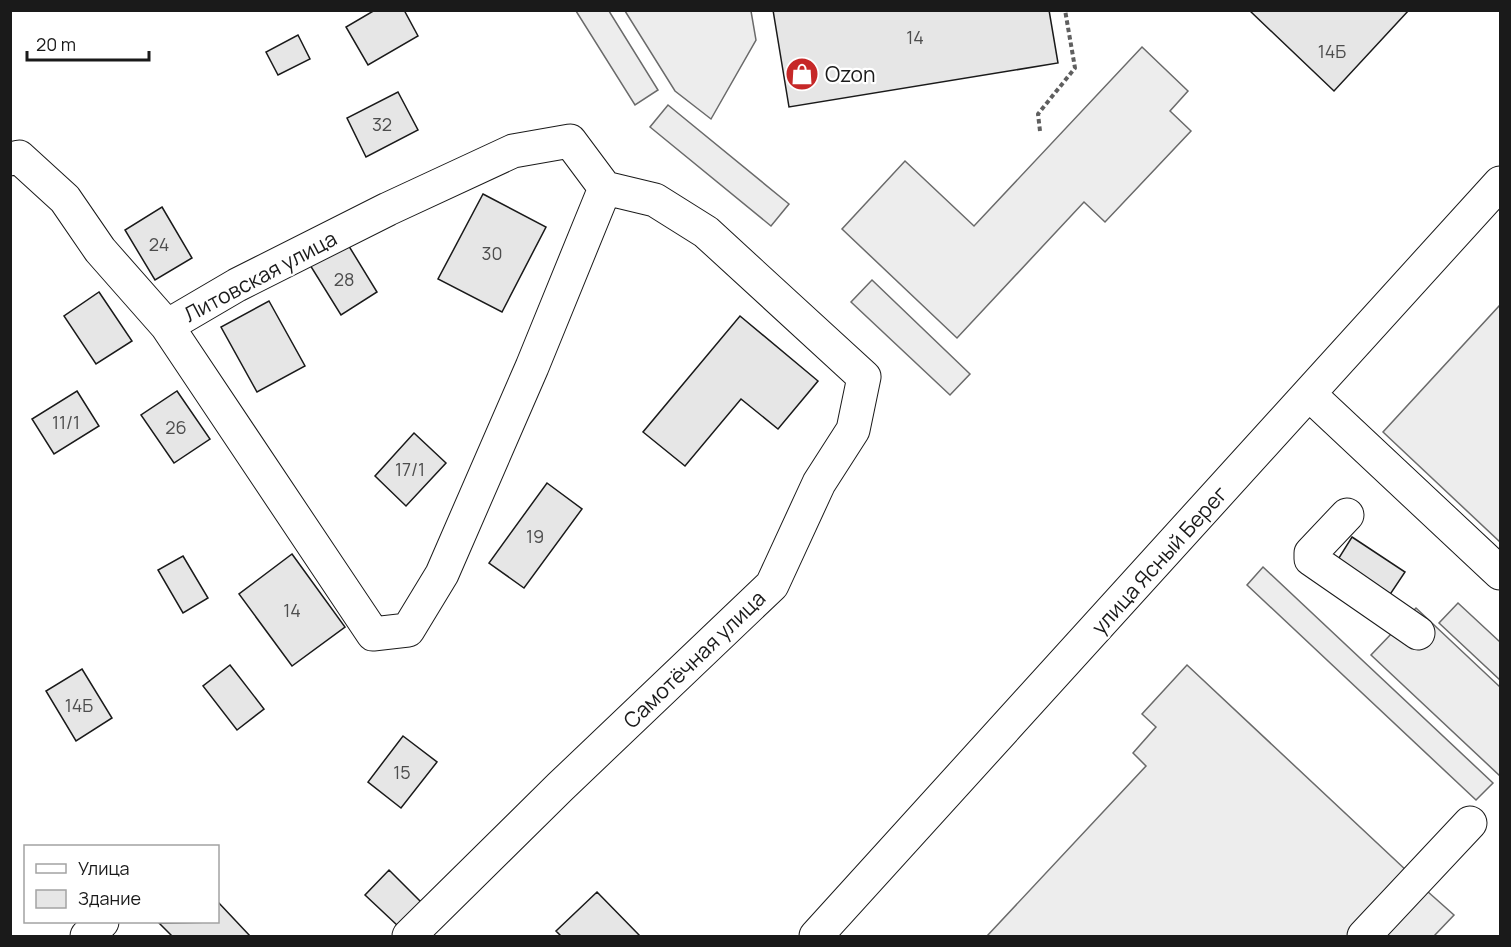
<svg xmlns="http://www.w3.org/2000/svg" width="1511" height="947" font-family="Manrope,sans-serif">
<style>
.built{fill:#ededed;stroke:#6a6a6a;stroke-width:1.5}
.building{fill:#e6e6e6;stroke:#1a1a1a;stroke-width:1.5}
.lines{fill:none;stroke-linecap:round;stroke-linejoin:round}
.minor-casing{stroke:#1a1a1a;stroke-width:35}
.path{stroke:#5f5f5f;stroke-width:4;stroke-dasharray:4.5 3;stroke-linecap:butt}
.minor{stroke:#fff;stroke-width:33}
.labels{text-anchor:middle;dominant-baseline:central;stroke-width:4.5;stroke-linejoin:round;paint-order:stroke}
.number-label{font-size:18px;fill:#4d4d4d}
.poi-label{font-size:21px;fill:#1a1a1a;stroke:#fff;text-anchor:start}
.street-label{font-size:21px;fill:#1a1a1a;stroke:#fff}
</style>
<rect width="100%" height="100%" fill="#fff"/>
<!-- built -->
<path class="built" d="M576,11H609L658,90L635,105Z
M625,11H751L756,40L711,119L675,91Z
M1142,47L1188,91L1170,111L1191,131L1105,222L1084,202L957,338L842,229L905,161L974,226Z
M668,105L789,204L771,226L650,127Z
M872,280L970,374L950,395L851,302Z
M1500,305V542L1383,432Z
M1263,567L1493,783L1476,800L1247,585Z
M1458,603L1500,642V680L1439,623Z
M1416,608L1500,687V776L1371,655Z
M1187,665L1408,872L1348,936H987L1146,766L1133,753L1156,727L1142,714Z
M1427,891L1454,915L1434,936H1385Z"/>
<!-- building -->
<path class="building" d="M375,10H404L418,36L368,65L346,27Z
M773,10H1049L1058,63L789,107Z
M1249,10H1409L1334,91Z
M298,35L310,59L278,75L266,52Z
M398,92L418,130L366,157L347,118Z
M483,194L546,227L502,312L438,279Z
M162,207L192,258L155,280L125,230Z
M347,243L377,292L341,315L310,265Z
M99,292L132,341L96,364L64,316Z
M269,301L305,366L257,392L221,327Z
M740,316L818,381L778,429L741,399L685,466L643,432Z
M77,391L99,426L54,454L32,419Z
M177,391L210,439L174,463L141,415Z
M414,433L446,463L406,506L375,476Z
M547,483L582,509L524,588L489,563Z
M1352,537L1405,572L1389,596L1337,561Z
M292,554L345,627L292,666L239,594Z
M183,556L208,598L183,613L158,570Z
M230,665L264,709L237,730L203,686Z
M82,669L112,718L76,741L46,691Z
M403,736L437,762L401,808L368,782Z
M389,870L421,902L398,926L365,895Z
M597,892L640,936H561L556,931Z
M218,902L250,936H172L159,923L218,922Z"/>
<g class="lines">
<!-- minor casing -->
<g class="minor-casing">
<path id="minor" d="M10,159L19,157L65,199L100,250L167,326L237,285L388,209L513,151L570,141L605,188L655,200L706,232L864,377L853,430L819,483L772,585L560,787L409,936
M167,326L373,634L408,630L442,574L532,367L605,188
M1309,394L1500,573
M1347,515L1311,553V559L1418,633
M87,936L102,922
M816,936L1500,183
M1364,936L1470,823"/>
</g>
<!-- path -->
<path class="path" d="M1040,131L1038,114L1075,68L1065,10"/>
<!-- minor -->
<use href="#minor" class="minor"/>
</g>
<!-- icons -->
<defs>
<g id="shop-disc" transform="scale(1.725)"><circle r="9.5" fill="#c62828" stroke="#fff"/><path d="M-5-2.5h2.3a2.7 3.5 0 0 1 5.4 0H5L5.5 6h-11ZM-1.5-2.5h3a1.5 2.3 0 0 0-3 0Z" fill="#fff"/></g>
</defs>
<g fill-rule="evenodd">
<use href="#shop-disc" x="802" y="74"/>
</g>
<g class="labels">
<!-- number labels -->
<g class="number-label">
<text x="915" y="37">14</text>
<text x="1332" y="51">14Б</text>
<text x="382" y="124">32</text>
<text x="159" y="244">24</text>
<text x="492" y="253">30</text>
<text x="344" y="279">28</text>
<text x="66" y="422">11/1</text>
<text x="176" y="427">26</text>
<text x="410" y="469">17/1</text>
<text x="535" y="536">19</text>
<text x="292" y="610">14</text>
<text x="79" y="705">14Б</text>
<text x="402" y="772">15</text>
</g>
<!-- poi labels -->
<g class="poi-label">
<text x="825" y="74">Ozon</text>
</g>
<!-- street labels -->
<g class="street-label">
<text transform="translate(260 276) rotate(-28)">Литовская улица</text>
<text transform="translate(1159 560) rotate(-48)">улица Ясный Берег</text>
<text transform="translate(694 659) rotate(-44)">Самотёчная улица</text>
</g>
</g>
<!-- border -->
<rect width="1511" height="947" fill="none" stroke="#1a1a1a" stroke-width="24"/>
<!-- legend -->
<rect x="24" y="845" width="195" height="78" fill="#ffffff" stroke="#a3a3a3" stroke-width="1.5"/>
<rect x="36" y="864" width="30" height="9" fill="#ffffff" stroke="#a3a3a3" stroke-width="1.5"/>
<text x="78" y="875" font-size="18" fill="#1a1a1a">Улица</text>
<rect x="36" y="890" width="30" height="18" fill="#e6e6e6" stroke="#a3a3a3" stroke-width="1.5"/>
<text x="78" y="905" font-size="18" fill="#1a1a1a">Здание</text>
<!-- scale -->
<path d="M27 51v9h122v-9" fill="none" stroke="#1a1a1a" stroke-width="3"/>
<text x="36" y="51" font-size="18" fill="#1a1a1a" stroke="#ffffff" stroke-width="4.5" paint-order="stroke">20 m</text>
</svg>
